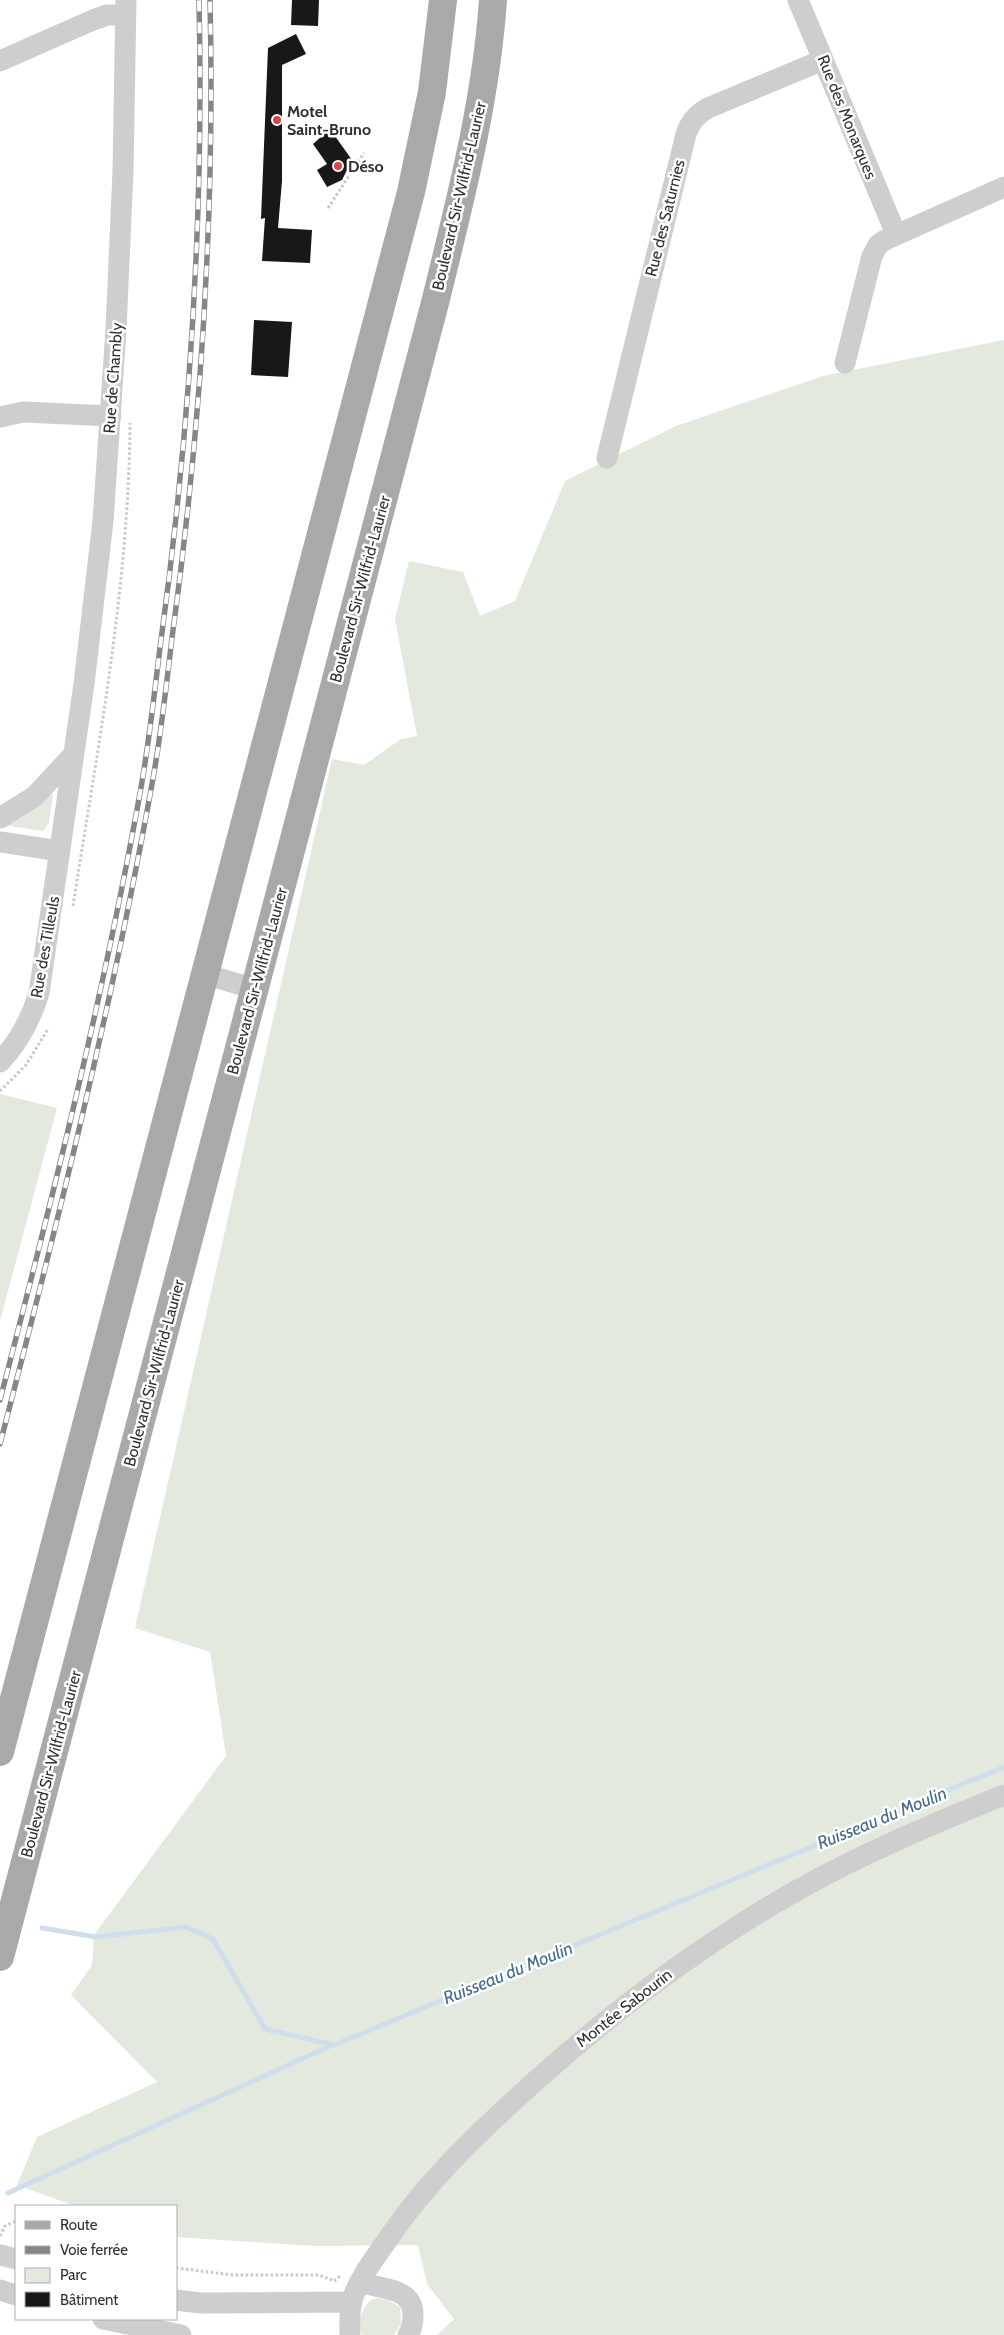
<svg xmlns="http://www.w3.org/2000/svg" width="1004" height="2335" font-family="Cabin,sans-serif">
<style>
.green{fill:#e3e9de}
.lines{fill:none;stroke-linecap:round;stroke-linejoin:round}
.stream{stroke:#cfdeea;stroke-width:5}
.building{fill:#181818}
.path{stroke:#c8c8c8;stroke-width:3;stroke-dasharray:2.5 2.5;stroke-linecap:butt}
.minor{stroke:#cecece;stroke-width:21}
.major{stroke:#a9a9a9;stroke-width:28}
.rail-casing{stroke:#868686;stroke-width:5.5}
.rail{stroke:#fff;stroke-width:4;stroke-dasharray:11;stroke-linecap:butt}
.poi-dot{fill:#d54647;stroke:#fff;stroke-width:2}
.labels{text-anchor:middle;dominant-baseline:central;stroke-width:5;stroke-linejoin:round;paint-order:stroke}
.poi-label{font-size:16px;font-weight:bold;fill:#313131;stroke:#fff;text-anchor:start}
.street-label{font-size:16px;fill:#313131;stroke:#fff}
.water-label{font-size:18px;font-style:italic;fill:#466c8c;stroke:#fff}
</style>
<rect width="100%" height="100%" fill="#fff"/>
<!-- green -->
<path class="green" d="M1004,340V2335H437L454,2319L427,2284L418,2245L315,2246L176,2237V2206H75L17,2185L37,2137L157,2082L71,1995L92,1965L94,1935L226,1756L210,1652L135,1628L332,759L364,765L401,739L417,736L395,619L409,561L463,572L480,616L515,601L565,481L676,426L823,376Z
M51,793L53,796L49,823L43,831L2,825Z
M0,1094L57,1108L0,1321Z
M375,2298L386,2299L400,2307L401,2324L394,2335H362C357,2322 362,2304 375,2298Z"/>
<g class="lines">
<!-- stream -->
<path class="stream" d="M42,1928L96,1937L186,1927L213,1939L265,2029L334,2045L1004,1767
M8,2193L332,2045"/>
</g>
<!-- building -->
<path class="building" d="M292,0H319L318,26L291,25Z
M296,34L306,54L282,65V181L278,228L312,230L310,263L262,261L265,218L261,219L268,48Z
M330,129L352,160L342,180L327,187L317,170L327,164L313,144Z
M254,320L292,322L288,377L251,375Z"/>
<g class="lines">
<!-- path -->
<path class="path" d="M328,208L364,153
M73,906C98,746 129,585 130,423
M0,1091L26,1065L48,1029
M0,2236L5,2226L16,2221
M176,2268L233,2275H319L334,2281
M334,2281L341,2275"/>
<!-- minor -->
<path class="minor" d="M798,0L896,234
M0,61L93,20L107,15H126
M845,363L872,256L878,245L885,240L1004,187
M0,417L23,412L111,416
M607,458L686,134C690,122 697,114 708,108L823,60
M0,818L35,796L74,754
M0,842L60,851
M204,974L255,989
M0,1062C19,1042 31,1019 39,993L84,684L103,521L116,330L123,171L126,0
M0,2255L16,2259
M361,2282C379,2290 414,2286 413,2316C413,2323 412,2329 408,2335
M0,2290L16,2295
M176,2300L200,2303L352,2302
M103,2319L181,2335
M350,2335C350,2324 349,2311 352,2300C359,2278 375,2258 388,2239C427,2181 479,2132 531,2085C613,2011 700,1945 796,1891C863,1853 933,1824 1004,1795"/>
<!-- major -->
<path class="major" d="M0,1752L411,192L432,92L443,0
M0,1957L436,299C460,201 486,102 493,0"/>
<!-- rail casing -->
<g class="rail-casing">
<path id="rail" d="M0,1400C53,1196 105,990 142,782C150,735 155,687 161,640C190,428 204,214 199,0
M0,1444C57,1225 112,1006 152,784C161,736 166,687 172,638C201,427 215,213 210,0"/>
</g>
<!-- rail -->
<use href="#rail" class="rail"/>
</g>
<!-- markers -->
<g class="poi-dot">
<circle cx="277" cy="120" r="5"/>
<circle cx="338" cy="166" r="5"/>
</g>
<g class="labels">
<!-- poi labels -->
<g class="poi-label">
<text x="287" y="111">Motel<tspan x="287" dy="18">Saint-Bruno</tspan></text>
<text x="348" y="166">Déso</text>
</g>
<!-- street labels -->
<g class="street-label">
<text transform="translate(847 117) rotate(68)">Rue des Monarques</text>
<text transform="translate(459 196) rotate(-77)">Boulevard Sir-Wilfrid-Laurier</text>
<text transform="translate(665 218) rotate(-76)">Rue des Saturnies</text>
<text transform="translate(113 378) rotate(-86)">Rue de Chambly</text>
<text transform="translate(360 589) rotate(-75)">Boulevard Sir-Wilfrid-Laurier</text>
<text transform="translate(45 947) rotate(-80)">Rue des Tilleuls</text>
<text transform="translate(257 981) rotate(-75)">Boulevard Sir-Wilfrid-Laurier</text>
<text transform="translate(154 1373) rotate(-75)">Boulevard Sir-Wilfrid-Laurier</text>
<text transform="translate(51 1764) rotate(-75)">Boulevard Sir-Wilfrid-Laurier</text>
<text transform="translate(624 2008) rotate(-38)">Montée Sabourin</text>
</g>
<!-- water labels -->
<g class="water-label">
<text transform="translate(882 1818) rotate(-22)">Ruisseau du Moulin</text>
<text transform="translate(508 1973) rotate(-22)">Ruisseau du Moulin</text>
</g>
</g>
<!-- legend -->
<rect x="15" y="2205" width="162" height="115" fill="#ffffff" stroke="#adadad"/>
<rect x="25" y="2221" width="25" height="8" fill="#a9a9a9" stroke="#adadad"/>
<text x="60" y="2230" font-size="15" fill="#313131">Route</text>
<rect x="25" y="2246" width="25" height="8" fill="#868686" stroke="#adadad"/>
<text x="60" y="2255" font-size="15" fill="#313131">Voie ferrée</text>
<rect x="25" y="2268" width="25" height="15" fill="#e3e9de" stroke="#adadad"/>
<text x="60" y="2280" font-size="15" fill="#313131">Parc</text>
<rect x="25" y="2292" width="25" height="15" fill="#181818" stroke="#adadad"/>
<text x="60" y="2305" font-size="15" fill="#313131">Bâtiment</text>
</svg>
